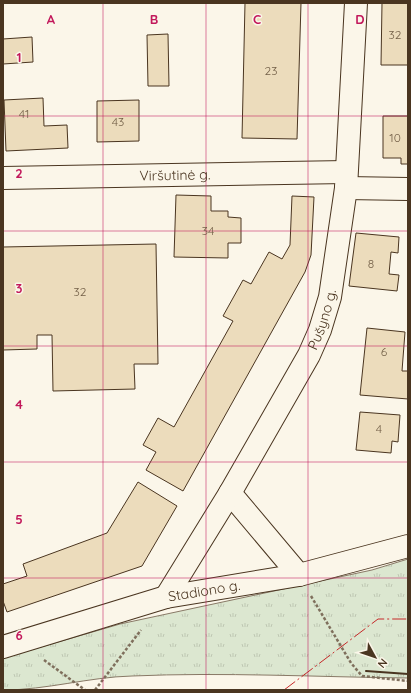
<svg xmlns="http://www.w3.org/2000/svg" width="411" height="693" font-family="Quicksand,sans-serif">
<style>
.grass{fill:url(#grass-tufts);stroke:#887966}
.building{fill:#ecdcbc;stroke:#4a3520}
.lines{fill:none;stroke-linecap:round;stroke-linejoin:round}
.street-casing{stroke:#4a3520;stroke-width:24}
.path{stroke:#7f6f5c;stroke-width:2.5;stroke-dasharray:3 2;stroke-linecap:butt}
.street{stroke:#fbf6e9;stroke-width:22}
.wall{stroke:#4a3520;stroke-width:2}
.power{stroke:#c62828;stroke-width:1;stroke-dasharray:14 3 2 3;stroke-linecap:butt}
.grid{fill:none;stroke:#c2185b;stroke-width:1;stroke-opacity:0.55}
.labels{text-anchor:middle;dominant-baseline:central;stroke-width:3;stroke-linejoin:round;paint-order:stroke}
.number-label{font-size:12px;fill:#725f47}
.street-label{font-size:14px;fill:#4a3520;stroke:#fbf6e9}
.grid-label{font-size:13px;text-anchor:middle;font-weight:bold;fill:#c2185b;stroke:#fbf6e9;stroke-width:3;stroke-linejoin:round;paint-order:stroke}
</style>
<defs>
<pattern id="grass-tufts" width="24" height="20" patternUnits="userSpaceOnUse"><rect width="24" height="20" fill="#dce7d0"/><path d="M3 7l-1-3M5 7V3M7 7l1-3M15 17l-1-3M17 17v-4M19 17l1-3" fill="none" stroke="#bec7b2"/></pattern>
</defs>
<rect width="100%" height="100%" fill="#fbf6e9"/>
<!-- grass -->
<path class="grass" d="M408,559V678C316,677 224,672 132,676C89,677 47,690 3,690V658L120,624L372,570Z"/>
<!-- building -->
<path class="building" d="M245,3H301L297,139L242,138Z
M382,3H408V65H381Z
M168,34L169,86H148L147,35Z
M32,37L33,62L3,64V39Z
M43,98L44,126L67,125L68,148L6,151L4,100Z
M139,100V141L97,142V101Z
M383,116H408V164H401V158H383Z
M176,195L211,196V211H228V217L241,218V243H228V258L174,257Z
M292,196L314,197L311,255L305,272L183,491L146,470L156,452L143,445L158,418L174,427L233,321L223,316L243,280L251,284L269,252L282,259L290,245Z
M356,233L399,237L398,253L391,252L389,274L399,275L397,291L349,286Z
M156,244L158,364H134L135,389L53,391L52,335H37V349L3,350V247Z
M367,328L405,332L402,371H408V399L360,395Z
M360,412L400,415L398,442L392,441L391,453L356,450Z
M138,482L177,506L142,566L7,612L3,601V584L27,576L23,564L107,533Z"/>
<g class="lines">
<!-- street casing -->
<g class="street-casing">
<g id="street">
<path id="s1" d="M3,178L346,172"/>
<path d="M346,188L408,189"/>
<path d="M230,493L299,575"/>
<path id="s2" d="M166,597L230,493L309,355L320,330L330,297L346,188L356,3"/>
<path id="s3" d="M3,647L166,597L299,575L408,546"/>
</g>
</g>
<!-- path -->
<path class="path" d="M311,596L351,663L362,676L408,681
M44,660L85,690
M95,690L141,630"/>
<!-- street -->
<use href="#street" class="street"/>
<!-- wall -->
<path class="wall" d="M366,671L408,674"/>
<!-- power -->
<path class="power" d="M284,690L378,619H408"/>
</g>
<!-- grid -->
<path class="grid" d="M103,3V690M206,3V690M308,3V690M3,116H408M3,231H408M3,346H408M3,462H408M3,578H408"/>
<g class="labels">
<!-- number labels -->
<g class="number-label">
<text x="395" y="34">32</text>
<text x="271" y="70">23</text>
<text x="24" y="113">41</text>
<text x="118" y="121">43</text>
<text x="395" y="137">10</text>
<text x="208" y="230">34</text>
<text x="371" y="263">8</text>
<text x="80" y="291">32</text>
<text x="384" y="351">6</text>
<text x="379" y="428">4</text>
</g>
<!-- street labels -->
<g class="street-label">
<text stroke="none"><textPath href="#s1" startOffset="172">Viršutinė g.</textPath></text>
<text stroke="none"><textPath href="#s2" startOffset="319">Pušyno g.</textPath></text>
<text stroke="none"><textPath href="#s3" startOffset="209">Stadiono g.</textPath></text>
</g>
</g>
<g class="grid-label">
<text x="51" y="24">A</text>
<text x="154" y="24">B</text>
<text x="257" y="24">C</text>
<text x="360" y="24">D</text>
<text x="19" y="62">1</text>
<text x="19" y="178">2</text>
<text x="19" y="293">3</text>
<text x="19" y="409">4</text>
<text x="19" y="524">5</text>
<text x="19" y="640">6</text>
</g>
<!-- border -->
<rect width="411" height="693" fill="none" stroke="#4a3520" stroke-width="8"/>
<!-- north arrow -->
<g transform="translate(375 657) rotate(130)" stroke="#fbf6e9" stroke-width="3" paint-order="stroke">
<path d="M0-3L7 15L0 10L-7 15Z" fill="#4a3520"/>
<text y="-6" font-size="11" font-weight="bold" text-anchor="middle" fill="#4a3520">N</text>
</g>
</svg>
